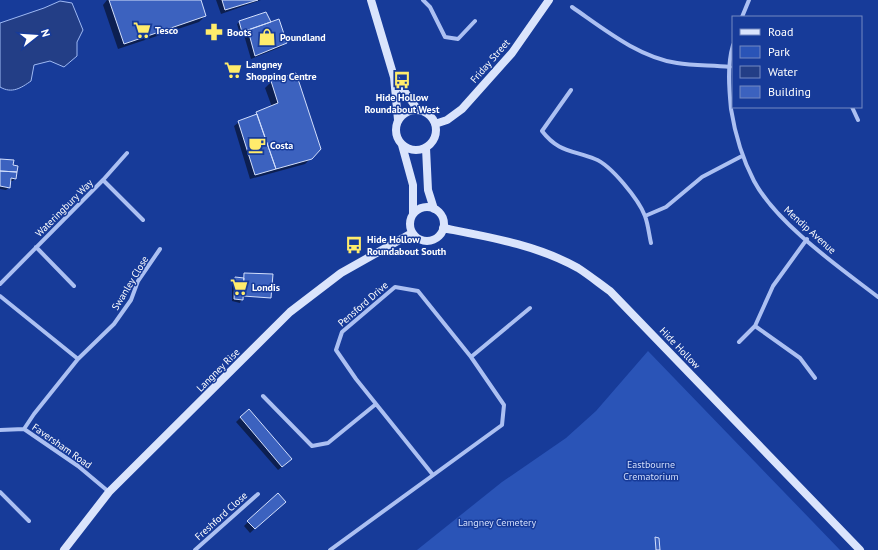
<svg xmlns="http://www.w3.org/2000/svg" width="878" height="550" font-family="'PT Sans',sans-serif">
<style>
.green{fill:#2a54b7}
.water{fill:#233e86;stroke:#9eb9f4}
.shadow{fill:#0007}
.building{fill:#3c62bf;stroke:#d3dffc}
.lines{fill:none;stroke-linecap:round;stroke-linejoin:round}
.minor{stroke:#acc0f2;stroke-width:4}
.secondary{stroke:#dae4fc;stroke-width:8}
.labels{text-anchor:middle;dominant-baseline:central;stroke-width:3;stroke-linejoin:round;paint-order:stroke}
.poi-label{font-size:10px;font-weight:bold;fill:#fff;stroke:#173b99;text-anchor:start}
.street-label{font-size:10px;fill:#fff;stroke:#173b99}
.park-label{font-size:10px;fill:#d3dffc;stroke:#173b99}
</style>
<rect width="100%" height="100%" fill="#173b99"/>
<!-- green -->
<path class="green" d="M648,351L840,550H417L502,482L566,438L596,411Z"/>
<!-- water -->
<path class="water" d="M60,1L72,3L83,30L77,42V56L64,67L50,61L34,65L31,81C21,88 12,94 0,87V23L44,8Z"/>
<!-- shadow -->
<path class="shadow" d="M107,0H200L205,16L199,22L118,49L103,5Z
M216,0H261L221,14Z
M240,22L270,23L286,43L281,47L251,59L244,35L249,30L240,34L237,24Z
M295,75L311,158L305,164L250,179L234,126L239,122L253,117L257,113L272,107L265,88L271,82Z
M0,160L12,166L15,178L13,181H10L9,187L6,190L0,189Z
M245,274L270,297H242L240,303L232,301V281L235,278L243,279Z
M241,417L286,464L278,470L236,422Z
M280,506L250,533L244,526L248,522Z"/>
<!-- building -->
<path class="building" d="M109,0H201L206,16L124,44Z
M222,0H258L225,10Z
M266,12L271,22L242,32L239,21Z
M279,19L287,43L255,56L248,30Z
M296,73L321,149L312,159L276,169L256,112L278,103L271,81Z
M257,114L276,169L255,175L238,121Z
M0,159L14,160L13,165L18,166L17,172L0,171Z
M0,171L17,172L16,179L11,178L10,188L0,186Z
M244,273L273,274L271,298L243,296Z
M235,277L244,278L243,300L234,299Z
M249,409L292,459L282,467L240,417Z
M278,493L286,502L255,529L247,521Z
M655,537L659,538L660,550H656Z"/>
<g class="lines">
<!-- minor -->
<path class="minor" d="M423,0L430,7L445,37L458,39L475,21
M572,7C604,29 638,57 677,63C694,66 712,65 730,67
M742,17L749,0
M733,45C727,65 729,88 731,109C735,134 742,158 754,181C777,224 839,267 878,297
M571,90L542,131C558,152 572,150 595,159C611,165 639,200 645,216C648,224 649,234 651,243
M852,107L858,120
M103,180L143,220
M645,216L666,207L702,177L742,156
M36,247L74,286
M0,284L103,180L127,153
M0,296L78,359
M755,326L800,358L815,378
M739,342L755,326L773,286L807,239
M471,357L530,308
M263,396L312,446L328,443L376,404
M24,429L34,414L78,359L114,324L131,300L138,281L160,249
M0,430L24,429L78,466L109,492
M0,492L29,521
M195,550L258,494
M330,550L502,425L504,405L471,357L418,291L395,287L342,332L336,350L356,379L433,475"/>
<!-- secondary -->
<path class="secondary" d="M371,0L394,77L398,120
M395,78L418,110
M396 130a20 20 0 1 1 40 0a20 20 0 1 1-40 0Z
M435,124L447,120L462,109L512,53L549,0
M402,145L413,185V214
M426,148L428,190L434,209
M410 224a17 17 0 1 1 34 0a17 17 0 1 1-34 0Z
M443,228C489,237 537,245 578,268C589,275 600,284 610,291L860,550
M64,550L109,492L290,312L341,273L412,233"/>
</g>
<!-- icons -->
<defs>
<g id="supermarket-bare" transform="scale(1.38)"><path d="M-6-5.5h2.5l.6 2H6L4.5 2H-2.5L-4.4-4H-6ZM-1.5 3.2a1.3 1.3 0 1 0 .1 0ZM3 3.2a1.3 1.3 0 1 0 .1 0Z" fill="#ffec6c" stroke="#173b99" stroke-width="2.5" paint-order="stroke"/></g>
<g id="pharmacy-bare" transform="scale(1.38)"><path d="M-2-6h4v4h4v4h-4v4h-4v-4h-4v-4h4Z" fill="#ffec6c" stroke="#173b99" stroke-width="2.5" paint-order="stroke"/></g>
<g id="shop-bare" transform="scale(1.38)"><path d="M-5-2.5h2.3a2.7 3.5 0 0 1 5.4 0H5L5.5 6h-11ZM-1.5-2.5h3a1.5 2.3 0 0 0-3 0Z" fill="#ffec6c" stroke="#173b99" stroke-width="2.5" paint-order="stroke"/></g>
<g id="bus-bare" transform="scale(1.38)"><path d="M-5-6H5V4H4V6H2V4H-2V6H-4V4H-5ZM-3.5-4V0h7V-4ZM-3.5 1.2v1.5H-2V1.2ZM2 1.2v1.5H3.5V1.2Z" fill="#ffec6c" stroke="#173b99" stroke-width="2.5" paint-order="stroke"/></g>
<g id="cafe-bare" transform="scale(1.38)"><path d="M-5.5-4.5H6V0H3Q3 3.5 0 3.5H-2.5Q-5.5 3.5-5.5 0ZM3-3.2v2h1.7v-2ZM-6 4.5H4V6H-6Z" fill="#ffec6c" stroke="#173b99" stroke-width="2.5" paint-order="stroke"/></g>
</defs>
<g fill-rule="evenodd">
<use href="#supermarket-bare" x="142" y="30"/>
<use href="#pharmacy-bare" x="214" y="32"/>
<use href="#shop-bare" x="267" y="37"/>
<use href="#supermarket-bare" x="233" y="70"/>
<use href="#bus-bare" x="402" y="80"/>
<use href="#cafe-bare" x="257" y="145"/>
<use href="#bus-bare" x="354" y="245"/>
<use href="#supermarket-bare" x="239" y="287"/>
</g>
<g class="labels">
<!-- poi labels -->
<g class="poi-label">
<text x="155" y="30">Tesco</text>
<text x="227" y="32">Boots</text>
<text x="280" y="37">Poundland</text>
<text x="246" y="64">Langney<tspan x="246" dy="12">Shopping Centre</tspan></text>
<text x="402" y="97" text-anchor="middle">Hide Hollow<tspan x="402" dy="12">Roundabout West</tspan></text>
<text x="270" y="145">Costa</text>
<text x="367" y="239">Hide Hollow<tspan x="367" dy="12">Roundabout South</tspan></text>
<text x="252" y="287">Londis</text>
</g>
<!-- street labels -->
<g class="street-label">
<text transform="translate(490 61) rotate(-49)">Friday Street</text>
<text transform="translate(64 208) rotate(-45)">Wateringbury Way</text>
<text transform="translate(810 230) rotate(42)">Mendip Avenue</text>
<text transform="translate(130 283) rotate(-59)">Swanley Close</text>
<text transform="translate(363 304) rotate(-41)">Pensford Drive</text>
<text transform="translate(680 348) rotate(46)">Hide Hollow</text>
<text transform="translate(218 370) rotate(-45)">Langney Rise</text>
<text transform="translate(62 446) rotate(35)">Faversham Road</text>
<text transform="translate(221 516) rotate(-42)">Freshford Close</text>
</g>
<!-- park labels -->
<g class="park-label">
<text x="651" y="464">Eastbourne<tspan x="651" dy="12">Crematorium</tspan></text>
<text x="497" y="522">Langney Cemetery</text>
</g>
</g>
<!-- legend -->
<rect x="732" y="16" width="130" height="92" fill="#173b99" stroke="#7489c2"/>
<rect x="740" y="29" width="20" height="6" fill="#dae4fc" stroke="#7489c2"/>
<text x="768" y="36" font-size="12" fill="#ffffff">Road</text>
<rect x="740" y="46" width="20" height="12" fill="#2a54b7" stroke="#7489c2"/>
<text x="768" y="56" font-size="12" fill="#ffffff">Park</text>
<rect x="740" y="66" width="20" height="12" fill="#233e86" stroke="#7489c2"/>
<text x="768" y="76" font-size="12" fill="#ffffff">Water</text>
<rect x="740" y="86" width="20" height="12" fill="#3c62bf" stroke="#7489c2"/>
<text x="768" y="96" font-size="12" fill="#ffffff">Building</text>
<!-- north arrow -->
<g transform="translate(36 36) rotate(73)" stroke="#173b99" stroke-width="3" paint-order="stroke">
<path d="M0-3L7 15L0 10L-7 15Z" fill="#ffffff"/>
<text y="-6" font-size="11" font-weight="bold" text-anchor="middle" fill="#ffffff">N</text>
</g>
</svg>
